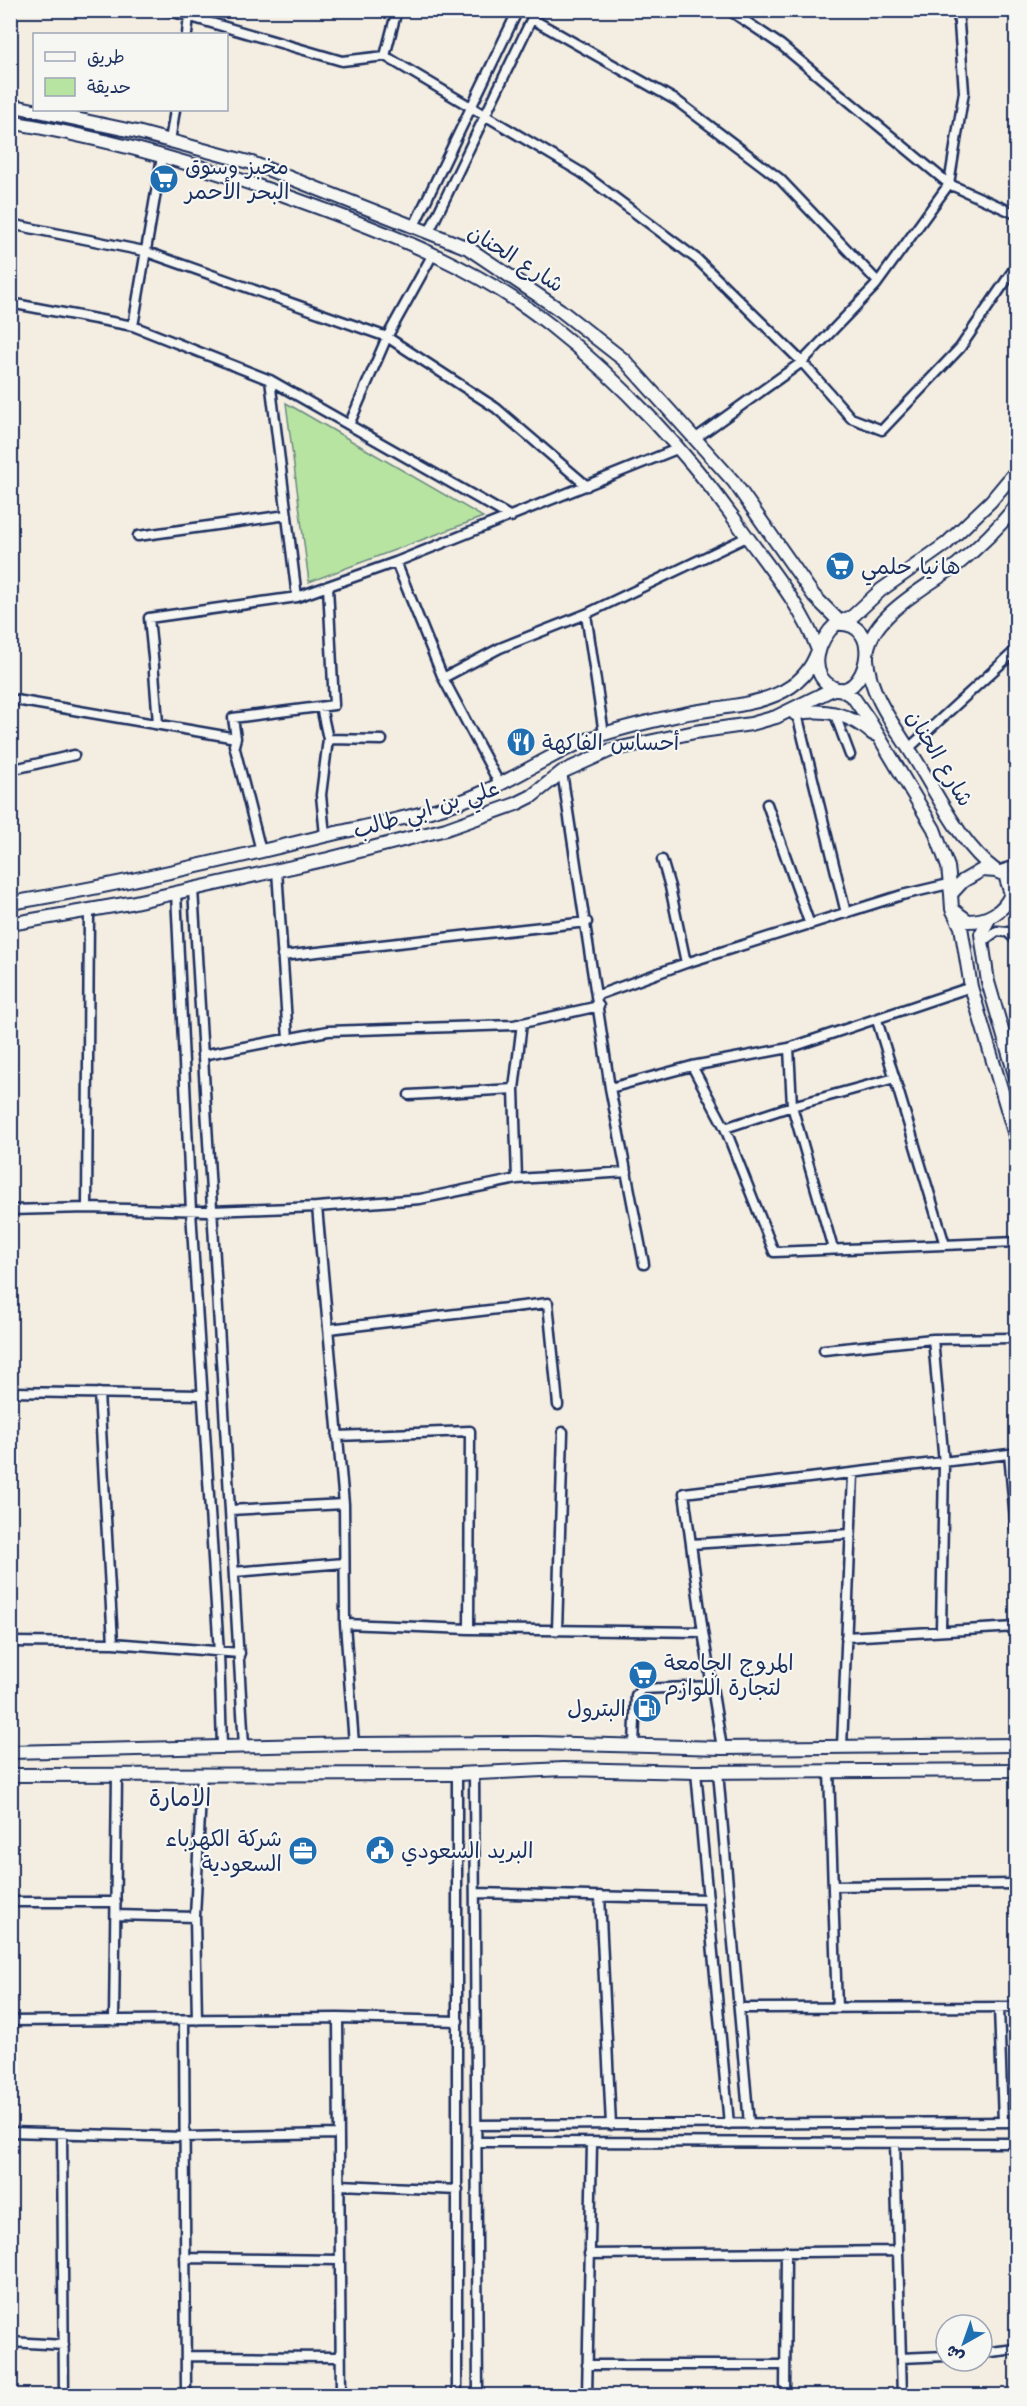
<svg xmlns="http://www.w3.org/2000/svg" width="1027" height="2406" font-family="'Shantell Sans','Playpen Sans Arabic',sans-serif">
<style>
.green{fill:#b8e4a2;stroke:#6a8a80;stroke-width:1.5}
.lines{fill:none;stroke-linecap:round;stroke-linejoin:round}
.street-casing{stroke:#1b2f5e;stroke-width:13}
.secondary-casing{stroke:#1b2f5e;stroke-width:16}
.street{stroke:#f6f6f2;stroke-width:8}
.secondary{stroke:#f6f6f2;stroke-width:12}
.labels{text-anchor:middle;dominant-baseline:central;stroke-width:4.5;stroke-linejoin:round;paint-order:stroke}
.poi-label{font-size:22px;fill:#1b2f5e;stroke:#f6f6f2;text-anchor:start}
.street-label{font-size:22px;fill:#1b2f5e;stroke:#f6f6f2}
.neighbourhood-label{font-size:24px;fill:#1b2f5e;stroke:#f6f6f2}
</style>
<rect width="100%" height="100%" fill="#f4ede1"/>
<filter id="ink" filterUnits="userSpaceOnUse"><feTurbulence type="fractalNoise" baseFrequency=".0167" numOctaves="2"/><feDisplacementMap in="SourceGraphic" scale="12" xChannelSelector="R" yChannelSelector="G"/><feConvolveMatrix kernelMatrix="1 2 1 2 8 2 1 2 1" color-interpolation-filters="sRGB"/></filter>
<g filter="url(#ink)">
<!-- green -->
<path class="green" d="M286,403L483,517L309,582Z"/>
<g class="lines">
<!-- street casing -->
<g class="street-casing">
<path id="street" d="M167,10L342,61L385,56L582,173L698,260L802,362L851,418L882,430L960,348L1016,266
M729,10L781,45L949,184L1016,214
M532,19L677,101L780,179L878,282
M187,34L189,16
M385,56L397,10
M170,141L175,110
M10,224L144,251L387,337L496,408L587,486
M414,226L518,10
M429,232L536,10
M10,303L133,326L270,380L511,517
M133,326L162,157
M270,380L297,597
M349,425L387,337L433,254
M696,438L802,362L876,285L949,184L964,92L958,10
M138,536L287,515
M396,562L443,678L499,783
M586,614L604,734
M154,667L149,618L297,597L396,562L677,449
M154,672L158,723
M443,678L500,648L586,614L747,537
M10,699L236,738
M321,707L328,739L321,795L325,835
M834,712L850,755
M797,714L846,913
M328,739L382,740
M909,748L1016,650
M10,770L74,755
M562,772L610,1088L644,1264
M767,804L810,925
M261,851L234,745L236,738L233,718L334,705L328,586
M662,860L670,887L686,963
M277,870L288,1039
M997,871L1016,865
M1016,884L1011,894L1016,912
M193,889L244,1746
M176,893L191,1211L219,1653L222,1746
M982,942L997,931L1007,932L1016,940
M282,956L587,922
M598,995L686,963L902,895L953,883
M877,1020L945,1245
M789,1048L792,1106L833,1249
M202,1055L328,1031L514,1025L599,1006
M692,1066L725,1128L774,1252L1016,1242
M610,1088L692,1066L789,1048L971,987
M409,1095L514,1089
M725,1128L792,1106L895,1078
M517,1179L514,1089L522,1023
M317,1207L344,1504L345,1624L354,1744
M87,1208L89,911
M10,1210L87,1208L211,1211L317,1207L420,1199L517,1179L627,1172
M329,1329L548,1303L558,1405
M933,1339L944,1464L941,1630
M824,1350L933,1339L1016,1338
M10,1392L202,1395
M99,1393L113,1643
M337,1436L470,1431L469,1629
M230,1510L344,1504
M691,1544L850,1534
M234,1572L344,1563
M345,1624L469,1629L703,1632L722,1748
M557,1631L563,1432
M703,1632L684,1493L1009,1454L1016,1530
M846,1637L1016,1627
M10,1642L113,1643L240,1653
M634,1745L636,1695L642,1689L712,1686
M842,1747L853,1474
M829,1771L837,2008
M696,1772L729,2124
M718,1772L749,2124
M474,1773L478,2396
M457,1774V2396
M833,1886L1016,1884
M475,1893L708,1899
M600,1896L611,2125
M10,1902H116
M116,1915L195,1917
M999,2007L1003,2122
M739,2008L1016,2007
M338,2018L341,2396
M197,2020L195,1917L202,1774
M10,2021L338,2018L458,2021
M114,2021L117,1775
M184,2021L186,2396
M476,2125L1016,2122
M10,2132L185,2137L338,2134
M62,2134L64,2396
M476,2142L1016,2143
M895,2143L902,2396
M340,2185L458,2190
M589,2254L898,2251
M185,2258L340,2260
M10,2342L64,2345
M982,2353L1016,2349
M186,2356L339,2357
M901,2358L946,2356
M587,2365H785
M587,2396L592,2143
M785,2396L786,2251"/>
</g>
<!-- secondary casing -->
<g class="secondary-casing">
<path id="secondary" d="M10,105L137,132L252,163L468,248L560,310L624,360L734,482L814,596L842,624
M10,122C114,139 218,170 317,207C398,237 481,270 550,325C620,380 689,454 740,527C767,565 802,606 818,650C800,706 735,704 688,713C660,719 631,725 604,734C555,749 513,782 465,800C419,817 368,825 320,837C218,862 115,886 10,903
M836,624L853,616L881,590L946,544L991,501L1016,471
M836,624C888,620 864,705 832,687C806,672 819,639 836,624Z
M840,689L853,697L869,720L934,829L948,867L951,894
M795,714C825,707 849,714 873,734
M982,870L996,871L1005,875L1011,894C1004,912 987,921 968,921L952,909L951,894L963,881Z
M996,871C959,843 938,795 914,757C896,728 869,694 867,659C865,617 929,586 958,564C979,547 999,527 1016,506
M952,909L961,927L971,987L1016,1139
M990,917L981,934L988,982L1016,1078
M10,924L130,903L328,859L446,829L516,804L532,796L562,772L611,750L695,732L751,724L776,717L835,688
M10,1752L354,1744L537,1743L722,1748L1016,1745
M10,1775L457,1774L563,1769L696,1772L1016,1770"/>
</g>
<!-- street -->
<use href="#street" class="street"/>
<!-- secondary -->
<use href="#secondary" class="secondary"/>
</g>
</g>
<!-- icons -->
<defs>
<g id="supermarket-disc" transform="scale(1.5)"><circle r="9.5" fill="#1f6fb2" stroke="#f6f6f2"/><path d="M-6-5.5h2.5l.6 2H6L4.5 2H-2.5L-4.4-4H-6ZM-1.5 3.2a1.3 1.3 0 1 0 .1 0ZM3 3.2a1.3 1.3 0 1 0 .1 0Z" fill="#fff"/></g>
<g id="restaurant-disc" transform="scale(1.5)"><circle r="9.5" fill="#1f6fb2" stroke="#f6f6f2"/><path d="M-5-6h1v4h1v-4h1v4h1v-4h1v5L-1.5 .5V6h-2V.5L-5-1ZM5-6V6H3V1.5H1.5Q1.5-4 5-6Z" fill="#fff"/></g>
<g id="fuel-disc" transform="scale(1.5)"><circle r="9.5" fill="#1f6fb2" stroke="#f6f6f2"/><path d="M-5.5-6h7V0h2V4h1.3V-2.5L3-4.5l.8-.8L6-3V5H2.5V1h-1V6h-7ZM-4.2-4.7v3.2H.2V-4.7Z" fill="#fff"/></g>
<g id="civic-disc" transform="scale(1.5)"><circle r="9.5" fill="#1f6fb2" stroke="#f6f6f2"/><path d="M-.6-6.5H3V-4.5H.6V-3L4-1V1h2V6H-6V1h2V-1L-.6-3ZM-1.2 2.5V6h2.4V2.5Z" fill="#fff"/></g>
<g id="office-disc" transform="scale(1.5)"><circle r="9.5" fill="#1f6fb2" stroke="#f6f6f2"/><path d="M-6-3h4V-5.5h4V-3h4V5H-6ZM-1-4.5V-3h2v-1.5ZM-6 0V1H6V0Z" fill="#fff"/></g>
</defs>
<g fill-rule="evenodd">
<use href="#supermarket-disc" x="164" y="179"/>
<use href="#supermarket-disc" x="840" y="566"/>
<use href="#restaurant-disc" x="521" y="742"/>
<use href="#supermarket-disc" x="643" y="1675"/>
<use href="#fuel-disc" x="647" y="1708"/>
<use href="#civic-disc" x="380" y="1850"/>
<use href="#office-disc" x="303" y="1851"/>
</g>
<g class="labels">
<!-- poi labels -->
<g class="poi-label">
<text x="185" y="166">مخبز وسوق<tspan x="185" dy="25">البحر الأحمر</tspan></text>
<text x="861" y="566">هانيا حلمي</text>
<text x="542" y="742">أحساس الفاكهة</text>
<text x="664" y="1662">المروج الجامعة<tspan x="664" dy="25">لتجارة اللوازم</tspan></text>
<text x="626" y="1708" text-anchor="end">البترول</text>
<text x="282" y="1838" text-anchor="end">شركة الكهرباء<tspan x="282" dy="25">السعودية</tspan></text>
<text x="401" y="1850">البريد السعودي</text>
</g>
<!-- street labels -->
<g class="street-label">
<text transform="translate(516 258) rotate(32)">شارع الحنان</text>
<text transform="translate(940 758) rotate(59)">شارع الحنان</text>
<text transform="translate(426 809) rotate(-17)">علي بن ابي طالب</text>
</g>
<!-- neighbourhood labels -->
<g class="neighbourhood-label">
<text x="180" y="1798">الامارة</text>
</g>
</g>
<!-- margin -->
<rect width="1027" height="2406" fill="none" stroke="#f6f6f2" stroke-width="36"/>
<rect x="18" y="18" width="991" height="2370" fill="none" stroke="#1b2f5e" stroke-width="2" filter="url(#ink)"/>
<!-- legend -->
<rect x="33" y="33" width="195" height="78" fill="#f6f6f2" stroke="#9ea6b7" stroke-width="1.5"/>
<rect x="45" y="52" width="30" height="9" fill="#f6f6f2" stroke="#9ea6b7" stroke-width="1.5"/>
<text x="87" y="63" font-size="18" fill="#1b2f5e">طريق</text>
<rect x="45" y="78" width="30" height="18" fill="#b8e4a2" stroke="#9ea6b7" stroke-width="1.5"/>
<text x="87" y="93" font-size="18" fill="#1b2f5e">حديقة</text>
<!-- north arrow -->
<g transform="translate(964 2343) rotate(220)"><circle r="28" fill="#f6f6f2" stroke="#9ea6b7" stroke-width="1.5"/>
<path d="M0-4.5L10 22L0 15L-10 22Z" fill="#1f6fb2"/>
<text y="-9" font-size="16" font-weight="bold" text-anchor="middle" fill="#1b2f5e">ش</text>
</g>
</svg>
